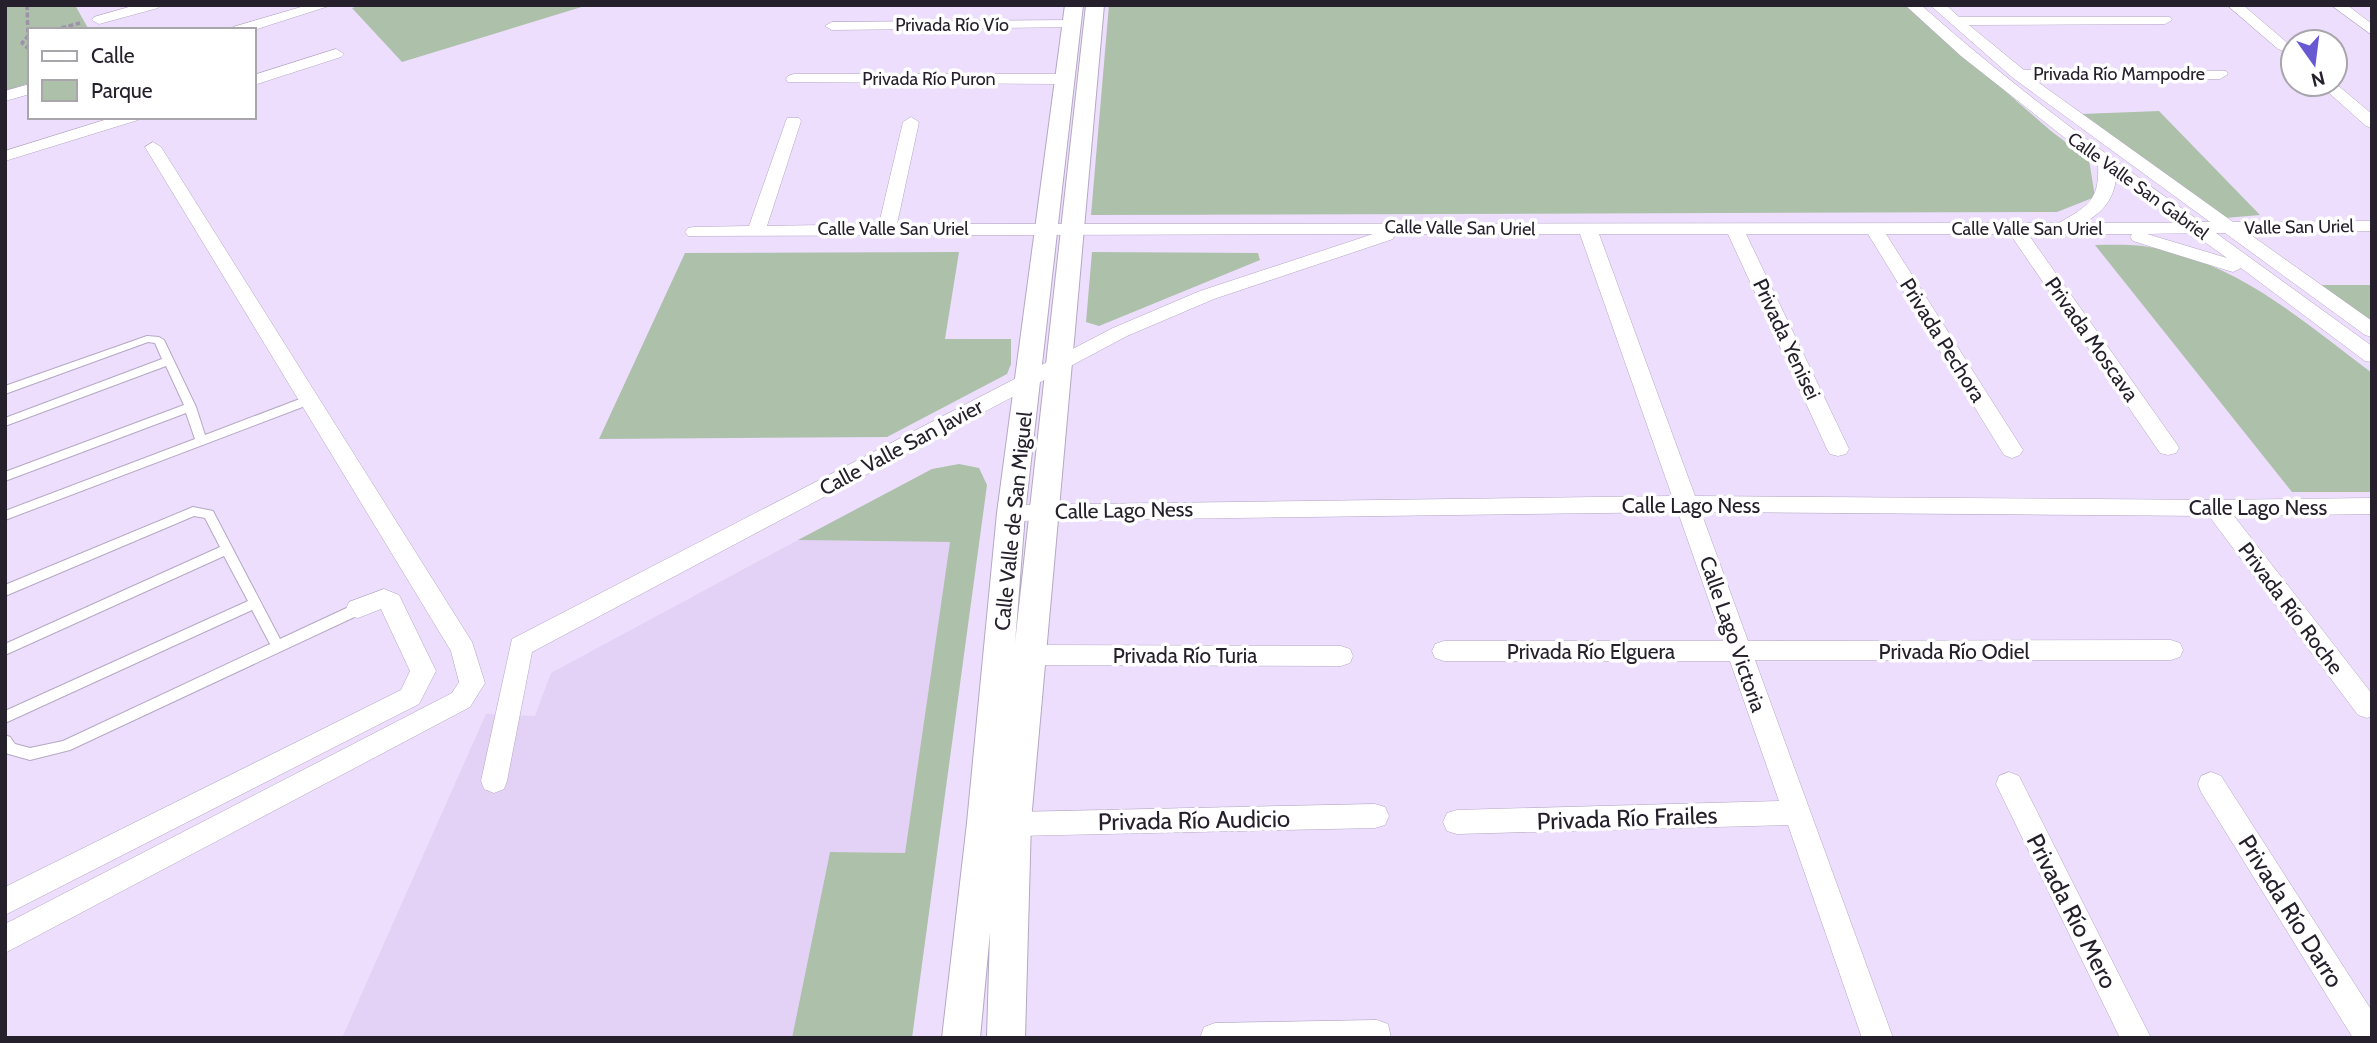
<svg xmlns="http://www.w3.org/2000/svg" width="2377" height="1043" font-family="Cabin,sans-serif">
<style>
.built{fill:#e3d1f6}
.green{fill:#acc0aa}
.lines{fill:none;stroke-linecap:round;stroke-linejoin:round}
.service-casing{stroke:#b5a8c4;stroke-width:2}
.minor-casing{stroke:#b5a8c4;stroke-width:1}
.tertiary-casing{stroke:#b5a8c4;stroke-width:2}
.path{stroke:#9d93a9;stroke-width:3.5;stroke-dasharray:5 2.5;stroke-linecap:butt}
.service{fill:#fff;fill-rule:evenodd}
.minor{fill:#fff;fill-rule:evenodd}
.tertiary{fill:#fff;fill-rule:evenodd}
.labels{text-anchor:middle;dominant-baseline:central;stroke-width:7;stroke-linejoin:round;paint-order:stroke}
.far-street-label{font-size:18px;fill:#25202b;stroke:#fff}
.street-label{font-size:21px;fill:#25202b;stroke:#fff}
.near-street-label{font-size:24px;fill:#25202b;stroke:#fff}
</style>
<rect width="100%" height="100%" fill="#ecdefc"/>
<!-- built -->
<path class="built" d="M798,540L950,542L905,853L830,852L792,1038H342L486,714L535,716L551,673Z"/>
<!-- green -->
<path class="green" d="M5,5H75L89,30H30V83L5,91Z
M361,5H588L402,62L352,8Z
M1109,5H1906L2051,131L2089,160L2095,197L2057,212L1091,215Z
M2159,111L2260,215L2225,218L2082,114Z
M2095,245C2112,245 2132,244 2149,247C2239,263 2301,320 2372,373V492H2292Z
M959,252L945,339H1011V364L1007,374L887,437L599,439L685,253Z
M1092,252L1258,253L1260,260L1099,326L1086,322Z
M2321,285H2372V322Z
M959,464L979,468L987,485L912,1038H792L830,852L905,853L950,542L798,540L932,469Z"/>
<g class="lines">
<!-- service casing -->
<g class="service-casing">
<path id="service" d="M147,336L159,337L164,340L196,407L205,435L305,397L309,396L315,400L313,403L5,520V511L195,439L186,413L5,481V472L184,405L166,366L5,426V418L162,359L155,343L148,342L5,394V386Z
M193,507L213,511L280,639L353,605H363L365,609L363,613L70,750L30,760L5,753V735L10,737L15,744L30,748L63,741L270,644L252,610L5,723V711L248,601L224,556L5,655V644L220,547L205,518L194,516L5,596V585Z"/>
</g>
<!-- minor casing -->
<g class="minor-casing">
<path id="minor" d="M136,5H160L158,8L99,24L92,20L94,17Z
M308,5H332L254,30H231L233,27Z
M1905,5H1921C2010,84 2104,154 2201,222H2210L2013,78L1930,5H1946L1959,17H2170L2172,20L2165,24L1969,25L2024,70L2226,71L2228,74L2220,79L2035,80L2233,222L2372,221V231L2248,233L2372,321V337L2365,335L2225,233H2216L2372,346V362L2365,361L2241,268L2233,272L2226,270L2133,241L2130,237L2132,234H2028L2176,443L2179,448L2176,453L2168,455L2160,453L2010,234H1886L2023,450L2020,455L2012,458L2004,455L1868,234H1746L1849,449L1846,454L1838,456L1830,454L1827,449L1728,234H1599L1695,496L2215,500L2372,498V514L2234,516L2372,694V716L2367,718L2358,715L2209,516L1701,512L1748,641L2171,640L2180,643L2183,650L2180,657L2171,660H1755L1893,1038H1862L1788,825L1457,834L1447,831L1443,822L1447,813L1457,810L1779,801L1730,661H1444L1435,658L1432,651L1435,644L1444,641H1723L1678,512L1011,521L1003,519L1000,513L1003,507L1011,505L1672,496L1580,234H1395L1393,239L1214,299L1127,336L532,652L507,781L504,789L494,793L484,789L481,781L512,639L1113,328L1200,291L1373,234L688,236L685,232L688,228L694,227L749,226L787,118H799L801,121L767,226L879,224L903,122L911,117L919,122L897,224L2059,223C2088,206 2100,200 2098,164L1961,56ZM2116,178L2178,223H2084C2103,212 2114,199 2116,178ZM2192,233L2227,258L2147,234Z
M2227,5H2243L2291,46L2283,51L2278,49Z
M2331,5H2347L2372,24V35Z
M1073,20L1078,21L1080,24L1078,27L832,30L825,26L832,22Z
M336,49L344,54L341,57L254,85V75Z
M794,74H1064L1072,79L1064,84L788,82L786,79L788,76Z
M2335,83L2372,114V128L2366,126L2319,84Z
M30,84V94L5,101V91Z
M114,117H140L138,120L5,161V151Z
M153,142L161,147L472,642L485,683L470,707L5,953V924L452,693L459,682L451,651L145,147Z
M384,589L399,595L436,671L419,704L5,915V887L401,690L410,671L381,609L358,618L349,616L346,609L349,602Z
M1030,645L1341,646L1350,649L1353,656L1350,663L1341,666L1030,665L1021,662L1018,655L1021,648Z
M2009,772L2019,776L2151,1038H2120L1996,784L1999,776Z
M2211,772L2221,776L2372,1011V1038H2353L2201,792L2198,784L2201,776Z
M1375,804L1385,807L1389,816L1385,825L1375,828L1014,836L1004,833L1000,824L1004,815L1014,812Z
M1377,1020L1388,1024L1391,1038H1200L1204,1027L1215,1023Z"/>
</g>
<!-- tertiary casing -->
<g class="tertiary-casing">
<path id="tertiary" d="M1065,5H1083L1025,513L1015,643L1086,5H1104L1031,821L1025,1038H987L990,932L980,1038H942L967,823L997,513Z"/>
</g>
<!-- path -->
<path class="path" d="M27,5L28,36L22,43L30,50
M54,30L80,23"/>
<!-- service -->
<use href="#service" class="service"/>
<!-- minor -->
<use href="#minor" class="minor"/>
<!-- tertiary -->
<use href="#tertiary" class="tertiary"/>
</g>
<g class="labels">
<!-- far-street labels -->
<g class="far-street-label">
<text x="952" y="25">Privada Río Vío</text>
<text x="2119" y="74">Privada Río Mampodre</text>
<text x="929" y="79">Privada Río Puron</text>
<text transform="translate(2138 186) rotate(36)">Calle Valle San Gabriel</text>
<text transform="translate(2299 227) rotate(-1)">Valle San Uriel</text>
<text transform="translate(1460 228) rotate(1)">Calle Valle San Uriel</text>
<text x="893" y="229">Calle Valle San Uriel</text>
<text x="2027" y="229">Calle Valle San Uriel</text>
</g>
<!-- street labels -->
<g class="street-label">
<text transform="translate(1787 339) rotate(65)">Privada Yenisei</text>
<text transform="translate(2092 339) rotate(55)">Privada Moscava</text>
<text transform="translate(1943 340) rotate(58)">Privada Pechora</text>
<text transform="translate(901 447) rotate(-28)">Calle Valle San Javier</text>
<text x="1691" y="505">Calle Lago Ness</text>
<text x="2258" y="507">Calle Lago Ness</text>
<text transform="translate(1124 510) rotate(-1)">Calle Lago Ness</text>
<text transform="translate(1013 521) rotate(-84)">Calle Valle de San Miguel</text>
<text transform="translate(2291 608) rotate(53)">Privada Río Roche</text>
<text transform="translate(1733 634) rotate(71)">Calle Lago Victoria</text>
<text x="1591" y="651">Privada Río Elguera</text>
<text x="1954" y="651">Privada Río Odiel</text>
<text x="1185" y="655">Privada Río Turia</text>
</g>
<!-- near-street labels -->
<g class="near-street-label">
<text transform="translate(1627 818) rotate(-2)">Privada Río Frailes</text>
<text transform="translate(1194 820) rotate(-1)">Privada Río Audicio</text>
<text transform="translate(2072 911) rotate(63)">Privada Río Mero</text>
<text transform="translate(2291 911) rotate(58)">Privada Río Darro</text>
</g>
</g>
<!-- border -->
<rect width="2377" height="1043" fill="none" stroke="#25202b" stroke-width="14"/>
<!-- legend -->
<rect x="28" y="28" width="228" height="91" fill="#ffffff" stroke="#a8a6aa" stroke-width="2"/>
<rect x="42" y="51" width="35" height="10" fill="#ffffff" stroke="#a8a6aa" stroke-width="2"/>
<text x="91" y="63" font-size="21" fill="#25202b">Calle</text>
<rect x="42" y="80" width="35" height="21" fill="#acc0aa" stroke="#a8a6aa" stroke-width="2"/>
<text x="91" y="98" font-size="21" fill="#25202b">Parque</text>
<!-- north arrow -->
<g transform="translate(2314 63) rotate(166)"><circle r="33" fill="#ffffff" stroke="#a8a6aa" stroke-width="2"/>
<path d="M0-5L12 26L0 18L-12 26Z" fill="#6859d2"/>
<text y="-10" font-size="19" font-weight="bold" text-anchor="middle" fill="#25202b">N</text>
</g>
</svg>
